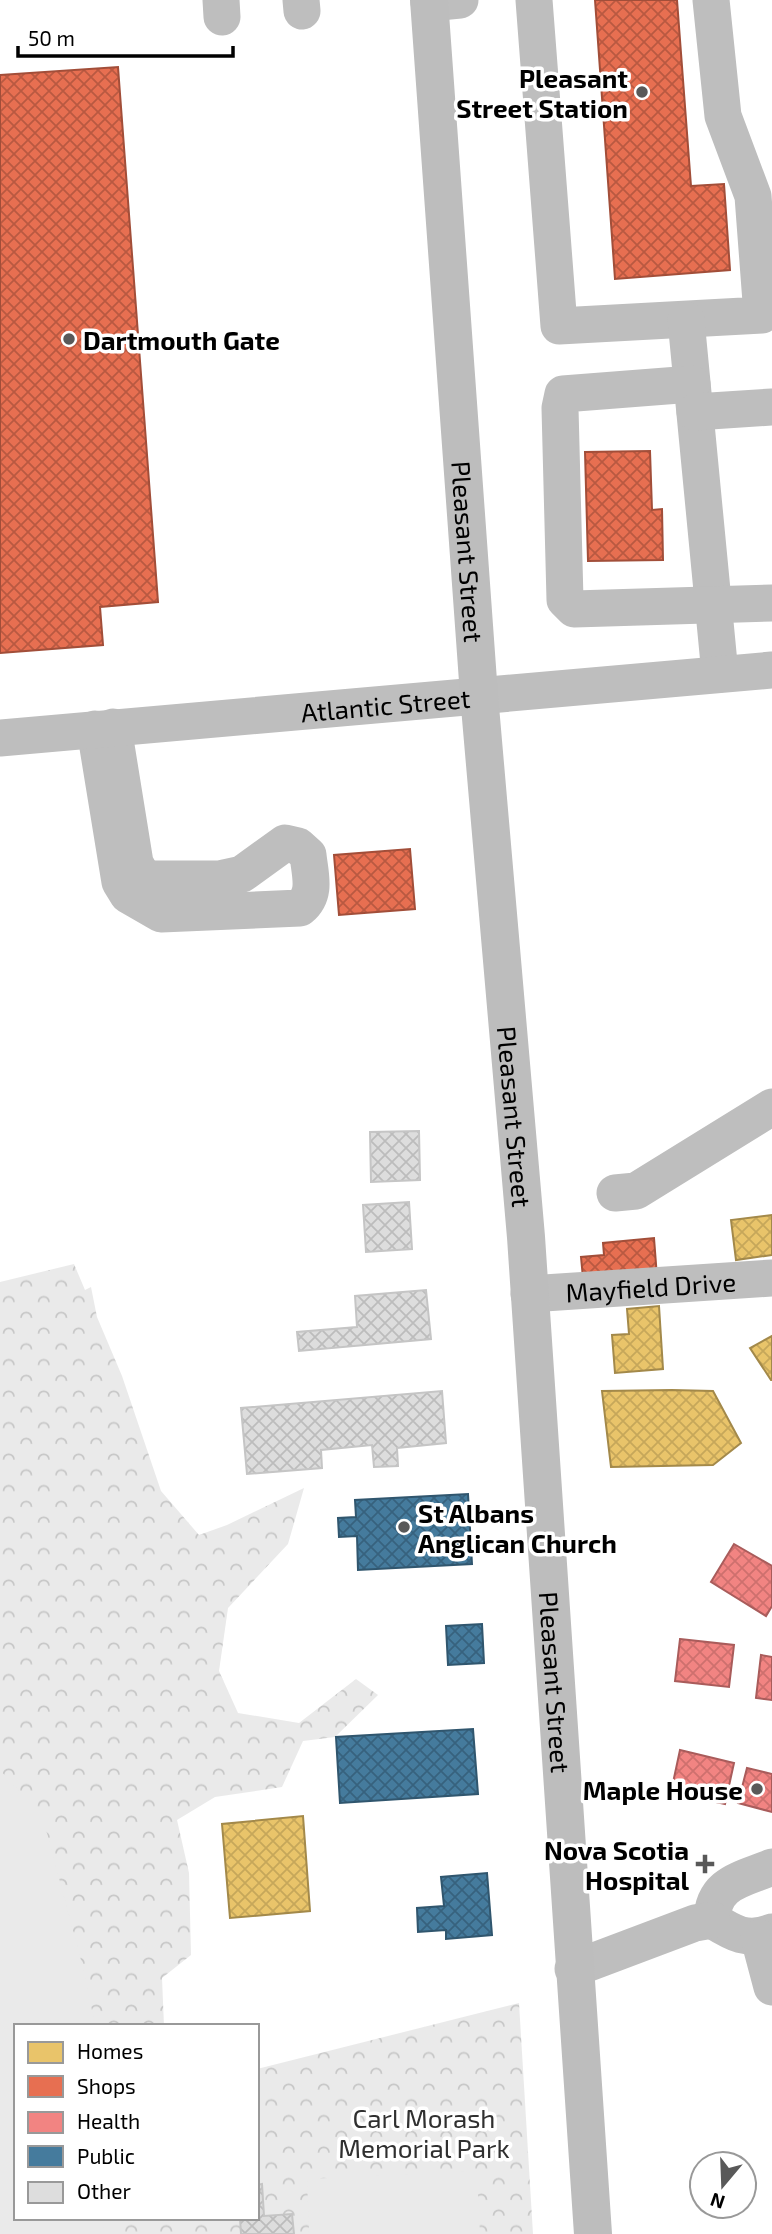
<svg xmlns="http://www.w3.org/2000/svg" width="772" height="2234" font-family="'Exo 2',sans-serif">
<style>
.forest{fill:url(#forest-crowns)}
.pitch{fill:#eaeaea}
.homes{fill:url(#homes-cross-hatch);stroke:#a3894a;stroke-width:2}
.shops{fill:url(#shops-cross-hatch);stroke:#a24e39;stroke-width:2}
.health{fill:url(#health-cross-hatch);stroke:#a95c5b;stroke-width:2}
.public{fill:url(#public-cross-hatch);stroke:#30566e;stroke-width:2}
.building{fill:url(#building-cross-hatch);stroke:#c5c5c5;stroke-width:2}
.lines{fill:none;stroke-linecap:round;stroke-linejoin:round}
.minor{stroke:#bebebe;stroke-width:37}
.major{stroke:#bdbdbd;stroke-width:38}
.poi-dot{fill:#595959;stroke:#fff;stroke-width:2.5}
.labels{text-anchor:middle;dominant-baseline:central;stroke-width:7;stroke-linejoin:round;paint-order:stroke}
.poi-label{font-size:26px;font-weight:bold;fill:#000;stroke:#fff;text-anchor:end}
.street-label{font-size:26px;fill:#000;stroke:#fff}
.park-label{font-size:26px;fill:#303030;stroke:#fff}
</style>
<defs>
<pattern id="forest-crowns" width="20" height="18" patternUnits="userSpaceOnUse" patternTransform="scale(1.75)"><rect width="20" height="18" fill="#eaeaea"/><path d="M2 6a3 3 0 1 1 6 0M12 15a3 3 0 1 1 6 0" fill="none" stroke="#c7c7c7"/></pattern>
<pattern id="homes-cross-hatch" width="8" height="8" patternUnits="userSpaceOnUse" patternTransform="scale(1.75)"><rect width="8" height="8" fill="#e9c46a"/><path d="M0 0l8 8M0 8l8-8" fill="none" stroke="#c6a75a"/></pattern>
<pattern id="shops-cross-hatch" width="8" height="8" patternUnits="userSpaceOnUse" patternTransform="scale(1.75)"><rect width="8" height="8" fill="#e76f51"/><path d="M0 0l8 8M0 8l8-8" fill="none" stroke="#b95941"/></pattern>
<pattern id="health-cross-hatch" width="8" height="8" patternUnits="userSpaceOnUse" patternTransform="scale(1.75)"><rect width="8" height="8" fill="#f28482"/><path d="M0 0l8 8M0 8l8-8" fill="none" stroke="#ce706e"/></pattern>
<pattern id="public-cross-hatch" width="8" height="8" patternUnits="userSpaceOnUse" patternTransform="scale(1.75)"><rect width="8" height="8" fill="#457b9d"/><path d="M0 0l8 8M0 8l8-8" fill="none" stroke="#37627e"/></pattern>
<pattern id="building-cross-hatch" width="8" height="8" patternUnits="userSpaceOnUse" patternTransform="scale(1.75)"><rect width="8" height="8" fill="#ddd"/><path d="M0 0l8 8M0 8l8-8" fill="none" stroke="#bcbcbc"/></pattern>
</defs>
<rect width="100%" height="100%" fill="#fff"/>
<!-- forest -->
<path class="forest" d="M74,1264L85,1290L91,1287L97,1317L122,1376L161,1491L199,1535L227,1525L304,1488L288,1544L228,1608L219,1671L238,1713L299,1723L356,1679L378,1695L335,1737L303,1741L282,1787L215,1797L177,1820L189,1873L191,1955L162,1978L164,2026H16V2218H257V2069L519,2003L533,2234H0V1282Z"/>
<!-- pitch -->
<path class="pitch" d="M0,1770L19,1791L47,1833L86,1979L95,2026H16V2151L0,2155Z
M16,2155V2218H104L103,2234H0V2160Z
M477,2171L480,2234H309L307,2179Z"/>
<!-- homes -->
<path class="homes" d="M772,1215V1255L736,1260L731,1220Z
M659,1306L663,1369L615,1373L612,1335L629,1334L627,1309Z
M772,1336V1380H771L750,1348Z
M672,1390L713,1391L741,1443L713,1465L611,1467L602,1391Z
M303,1816L310,1911L230,1918L222,1824Z"/>
<!-- shops -->
<path class="shops" d="M595,0H677L691,186L724,184L730,270L615,279Z
M118,67L158,602L100,607L103,645L0,653V75Z
M650,451L652,510L662,509L663,560L588,561L585,452Z
M410,849L415,909L339,915L334,855Z
M654,1238L657,1277L583,1278L581,1257L604,1255L603,1243Z"/>
<!-- health -->
<path class="health" d="M734,1544L772,1566V1606L766,1616L711,1582Z
M680,1639L734,1645L729,1687L675,1681Z
M761,1655L772,1657V1700L756,1698Z
M680,1750L734,1763L725,1804L671,1792Z
M747,1768L772,1774V1812L738,1803Z"/>
<!-- public -->
<path class="public" d="M468,1494L472,1564L358,1570L357,1536L339,1537L338,1518L356,1517L355,1500Z
M482,1624L484,1663L448,1665L446,1626Z
M473,1729L478,1794L340,1803L336,1737Z
M487,1873L492,1935L446,1939V1930L418,1932L417,1908L444,1906L441,1877Z"/>
<!-- building -->
<path class="building" d="M419,1131L420,1180L371,1182L370,1132Z
M409,1202L412,1249L366,1252L363,1205Z
M426,1290L431,1339L299,1351L297,1332L357,1327L355,1296Z
M442,1391L446,1443L397,1448L398,1466L374,1467L372,1445L321,1450L322,1468L247,1474L241,1408Z
M262,2184L264,2216L292,2214L294,2234H241L240,2218H257V2185Z"/>
<g class="lines">
<!-- minor -->
<g class="minor">
<path d="M221,0L222,17"/>
<path d="M301,0L302,11"/>
<path d="M534,0L559,326L762,315L753,196L723,116L711,0"/>
<path d="M429,3L460,0"/>
<path d="M686,320L720,674"/>
<path d="M692,384L563,394L560,408L565,600L574,609L772,603"/>
<path d="M695,412L772,407"/>
<path d="M95,729L120,882L128,895L161,914L300,908C317,894 310,875 308,855L298,846L285,843L242,874L219,879H151L141,874L135,863L113,727"/>
<path id="s1" d="M0,738L772,670"/>
<path d="M615,1193L636,1191L772,1107"/>
<path id="s2" d="M529,1294L772,1278"/>
<path d="M772,1867C742,1880 713,1882 712,1920C733,1933 747,1942 772,1932"/>
<path d="M759,1938L772,1987"/>
<path d="M573,1969L695,1923L712,1920"/>
</g>
<!-- major -->
<path class="major" id="s3" d="M429,0L479,695L526,1237L593,2234"/>
</g>
<!-- markers -->
<g class="poi-dot">
<circle cx="642" cy="92" r="7"/>
<circle cx="69" cy="339" r="7"/>
<circle cx="404" cy="1527" r="7"/>
<circle cx="757" cy="1789" r="7"/>
<path d="M701.5 1853.5h7v7h7v7h-7v7h-7v-7h-7v-7h7z"/>
</g>
<g class="labels">
<!-- poi labels -->
<g class="poi-label">
<text x="628" y="77">Pleasant<tspan x="628" dy="30">Street Station</tspan></text>
<text x="83" y="339" text-anchor="start">Dartmouth Gate</text>
<text x="418" y="1512" text-anchor="start">St Albans<tspan x="418" dy="30">Anglican Church</tspan></text>
<text x="743" y="1789">Maple House</text>
<text x="689" y="1849">Nova Scotia<tspan x="689" dy="30">Hospital</tspan></text>
</g>
<!-- street labels -->
<g class="street-label">
<text stroke="none"><textPath href="#s3" startOffset="553">Pleasant Street</textPath></text>
<text stroke="none"><textPath href="#s1" startOffset="387">Atlantic Street</textPath></text>
<text stroke="none"><textPath href="#s3" startOffset="1120">Pleasant Street</textPath></text>
<text stroke="none"><textPath href="#s2" startOffset="122">Mayfield Drive</textPath></text>
<text stroke="none"><textPath href="#s3" startOffset="1687">Pleasant Street</textPath></text>
</g>
<!-- park labels -->
<g class="park-label">
<text x="424" y="2117">Carl Morash<tspan x="424" dy="30">Memorial Park</tspan></text>
</g>
</g>
<!-- legend -->
<rect x="14" y="2024" width="245" height="196" fill="#ffffff" stroke="#999999" stroke-width="2"/>
<rect x="28" y="2042" width="35" height="21" fill="#e9c46a" stroke="#999999" stroke-width="2"/>
<text x="77" y="2059" font-size="21" fill="#000000">Homes</text>
<rect x="28" y="2076" width="35" height="21" fill="#e76f51" stroke="#999999" stroke-width="2"/>
<text x="77" y="2094" font-size="21" fill="#000000">Shops</text>
<rect x="28" y="2112" width="35" height="21" fill="#f28482" stroke="#999999" stroke-width="2"/>
<text x="77" y="2129" font-size="21" fill="#000000">Health</text>
<rect x="28" y="2146" width="35" height="21" fill="#457b9d" stroke="#999999" stroke-width="2"/>
<text x="77" y="2164" font-size="21" fill="#000000">Public</text>
<rect x="28" y="2182" width="35" height="21" fill="#dddddd" stroke="#999999" stroke-width="2"/>
<text x="77" y="2199" font-size="21" fill="#000000">Other</text>
<!-- north arrow -->
<g transform="translate(723 2185) rotate(199)"><circle r="33" fill="#ffffff" stroke="#999999" stroke-width="2"/>
<path d="M0-5L12 26L0 18L-12 26Z" fill="#595959"/>
<text y="-10" font-size="19" font-weight="bold" text-anchor="middle" fill="#000000">N</text>
</g>
<!-- scale -->
<path d="M18 46v10h215v-10" fill="none" stroke="#000000" stroke-width="3.5"/>
<text x="28" y="46" font-size="21" fill="#000000" stroke="#ffffff" stroke-width="5" paint-order="stroke">50 m</text>
</svg>
